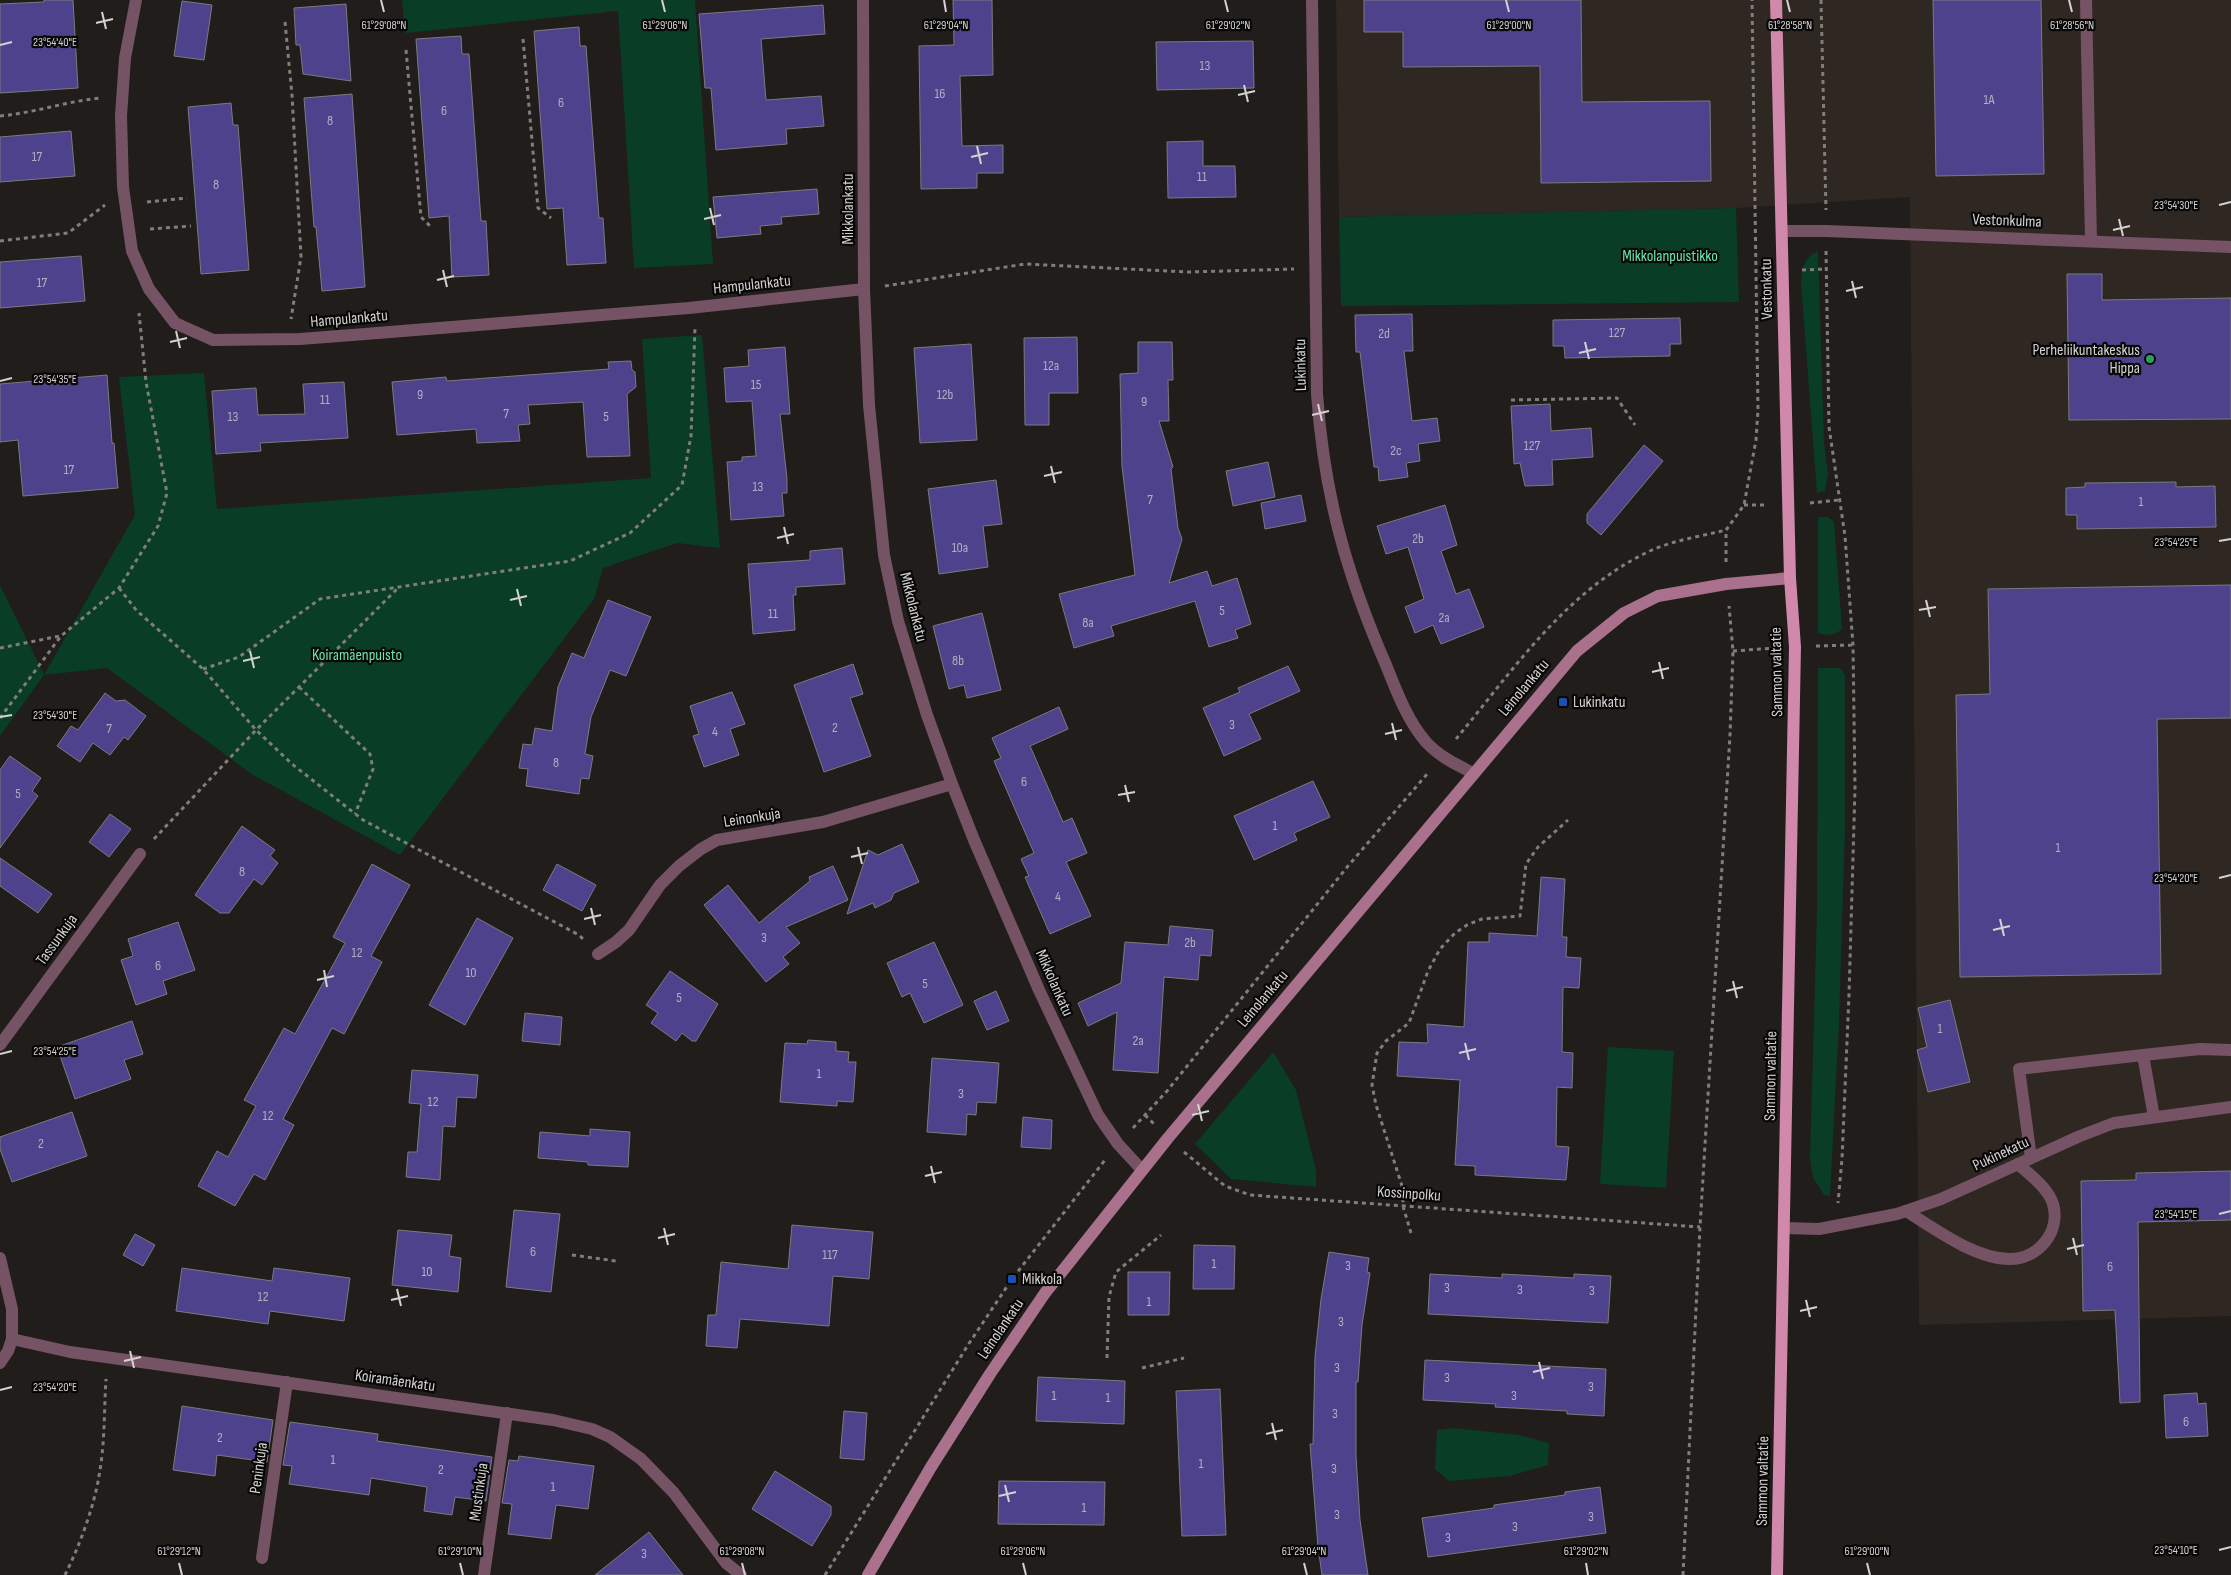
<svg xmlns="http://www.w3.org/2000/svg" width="2231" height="1575" font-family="'Sofia Sans Condensed',sans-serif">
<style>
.built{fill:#2f2722}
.green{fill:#093d26}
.building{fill:#4d428b;stroke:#7b7b7e}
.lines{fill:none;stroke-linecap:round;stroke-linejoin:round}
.path{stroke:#807e7c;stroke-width:3;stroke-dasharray:4 4;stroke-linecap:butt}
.lane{stroke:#765364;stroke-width:12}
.street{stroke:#765364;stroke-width:12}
.secondary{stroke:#a9718c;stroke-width:12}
.primary{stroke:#d088ab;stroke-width:12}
.ticks{fill:none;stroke:#d4d2d1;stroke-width:2}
.leisure-dot{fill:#2e9e5b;stroke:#080707;stroke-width:2}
.transit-dot{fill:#1a4fb4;stroke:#080707;stroke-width:2}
.labels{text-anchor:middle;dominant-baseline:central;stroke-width:4.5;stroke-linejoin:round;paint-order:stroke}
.number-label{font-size:14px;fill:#b2aec0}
.street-label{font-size:16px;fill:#d4d2d1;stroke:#080707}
.park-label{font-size:16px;fill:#67e8a9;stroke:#080707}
.poi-label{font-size:16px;fill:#d4d2d1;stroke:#080707;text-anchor:start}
.ticks-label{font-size:12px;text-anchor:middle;fill:#d4d2d1;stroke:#080707;stroke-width:4.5;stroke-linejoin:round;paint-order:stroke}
</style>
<rect width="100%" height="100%" fill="#201d1b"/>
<!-- built -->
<path class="built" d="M1336,0H2231V1316L1919,1325L1910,197L1736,208L1339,217Z"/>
<!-- green -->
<path class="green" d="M402,0H695L713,264L634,268L618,11L405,33Z
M1736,208L1739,302L1341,306L1339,217Z
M1818,251L1824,442L1828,474L1825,491L1817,493L1801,283C1802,268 1803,258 1818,251Z
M702,335L720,548L677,543L603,568L594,599L400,855L253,775L107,668L44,675L0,736V585L44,675L135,515L119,377L204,373L217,509L651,478L642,339Z
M1818,517H1828L1834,522L1842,629C1836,635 1827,636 1818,633Z
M1818,668H1840L1845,675V828L1839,1023L1830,1196L1824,1195L1813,1178L1810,1159L1817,911Z
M1608,1047L1674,1051L1666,1188L1600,1184Z
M1273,1052L1296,1090L1316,1170V1187L1231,1179L1195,1144Z
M1453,1428L1519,1435L1549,1443L1548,1465L1510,1476L1449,1481L1435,1469L1437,1430Z"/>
<!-- building -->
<path class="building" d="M44,0H73L78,88L0,93V4L44,2Z
M953,0H992L993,75L960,76L962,146L1003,145V173H977V188L921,189L919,46L954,45Z
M1364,0H1581L1582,102L1710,101L1711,181L1541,183L1540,66L1403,67V32H1364Z
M1933,0H2041L2044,174L1936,176Z
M182,1L212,5L204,60L174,56Z
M346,4L351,81L303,74L300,45H296L294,8Z
M823,5L825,34L761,39L766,100L821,96L824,126L786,129L787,144L716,150L711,88H705L699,14Z
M579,27L580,46H586L599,218H603L606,263L567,265L563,208L547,209L534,31Z
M461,36L462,54H469L481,221H486L489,275L452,277L449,216L429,218L416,39Z
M1253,41L1254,88L1157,90L1156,42Z
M352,94L365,287L322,291L316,227H314L304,98Z
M231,103L233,125H238L249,270L201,274L188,107Z
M71,131L75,176L0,182V137Z
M1203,141V166H1235L1236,197L1168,198L1167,142Z
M817,189L819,214L781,217L782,224L760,226L761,234L717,238L713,197Z
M81,256L85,301L0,308V262Z
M2067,274H2102V300L2231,298V419L2069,420Z
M1412,314L1413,351H1404L1412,421L1437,418L1440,441L1418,444L1420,461L1406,463L1408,477L1379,481L1378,467H1374L1360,352H1356L1355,315Z
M1680,318L1681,344H1670V356L1565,358L1564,346H1553V320Z
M1077,337L1078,393H1049V425H1025L1024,338Z
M1138,342H1172L1173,380H1168L1169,421H1159L1173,467L1171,469L1178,528L1182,539L1169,583L1207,571L1212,586L1237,578L1251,624L1235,630L1238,638L1209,647L1195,601L1111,626L1114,636L1074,648L1059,594L1135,575L1122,466L1120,374L1138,373Z
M971,344L977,440L920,443L914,348Z
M785,347L790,414H780L787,479V493H782L784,516L731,520L727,462L742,461V457L756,456L752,401L726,402L724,368L749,366L748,350Z
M631,361L632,370L635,372L636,387L627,394L630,456L587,457L583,402L528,405L530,424L518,425L520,441L477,443L476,429L397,435L392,382L446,377L447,381L609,369L608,362Z
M107,375L112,443H114L118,488L23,496L18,440L0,442V384Z
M344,382L348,438L260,443L261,451L216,454L212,391L256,388L258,415L305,414L303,384Z
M1550,404L1551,431L1591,428L1593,457L1552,460L1553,485L1525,486L1520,463L1514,464L1511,406Z
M1644,445L1663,461L1601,535L1587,523V514Z
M1268,462L1275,497L1233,506L1226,471Z
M996,480L1002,524L983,526L988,567L939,574L928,489Z
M2176,482V487L2215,486L2216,527L2077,529V515H2066V488L2085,487V483Z
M1301,495L1306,521L1265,529L1261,503Z
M1445,505L1457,545L1441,551L1456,594L1469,589L1484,627L1441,644L1433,625L1415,633L1405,607L1424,599L1408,547L1386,554L1377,526Z
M842,548L845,584L796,587V595H793L795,630L753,634L748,564L810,560V551Z
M2231,585V718L2157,719L2161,974L1960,977L1956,695L1990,694L1988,589Z
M608,600L651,617L626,676L610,670L591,717L585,754L593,756L589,779L581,778L579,794L526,786L528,769L519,768L523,744L532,745L535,728L552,731L558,687L572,653L584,658Z
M982,613L1001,690L967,698L964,685L949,689L933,626Z
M853,664L863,694L850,698L871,756L824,772L794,685Z
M1288,666L1300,691L1249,714L1261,739L1224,756L1203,708L1240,692L1238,688Z
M732,692L745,724L730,729L739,755L704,767L693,736L699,734L690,706Z
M105,693L116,701L125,700L146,716L128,740L124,737L110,755L93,743L80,762L57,746L71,726L78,730Z
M1059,707L1068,729L1030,746L1063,822L1072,818L1087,853L1066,862L1091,916L1050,934L1025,877L1029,876L1021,859L1034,853L994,761L1001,758L992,738Z
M10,756L41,778L32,791L38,796L0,848V770Z
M1313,781L1330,817L1294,833L1297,840L1254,860L1234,816Z
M110,814L131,829L109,857L89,842Z
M242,826L275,850L270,856L278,863L262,885L254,879L229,913H220L195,895Z
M902,844L919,882L894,893L891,900L875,908L873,903L847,914L868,850L878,855Z
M0,858L52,894L38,913L0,886Z
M372,864L410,885L371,956L382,962L344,1034L332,1028L283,1119L294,1125L265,1180L254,1174L235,1206L198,1186L217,1151L228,1157L256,1106L244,1100L284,1028L295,1034L345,943L333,937Z
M557,864L596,885L582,911L543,890Z
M833,866L848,900L786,927L800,943L783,957L789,964L766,982L704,905L728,885L759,923L810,881L809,877Z
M1541,877L1565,879L1562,937H1567L1566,957L1581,958L1579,988L1563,987L1562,1052L1573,1053L1572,1088L1557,1087L1556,1146L1569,1147L1566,1180L1475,1175V1166L1455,1165L1460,1080L1397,1076L1399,1042L1428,1043L1427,1024L1464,1027L1468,942H1489V933L1537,936Z
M477,918L513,938L465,1025L429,1005Z
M178,922L195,970L163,981L167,994L136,1005L121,960L133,956L128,939Z
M1170,926L1213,930L1211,956L1200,955L1198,980L1164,977L1158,1073L1113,1070L1117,1012L1088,1026L1078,1003L1121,983L1125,942L1168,945Z
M934,942L963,1005L924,1023L910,993L902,997L887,963Z
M670,971L718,1004L696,1041H692L682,1033L676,1041L651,1023L658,1013L646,1005Z
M996,991L1009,1021L987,1030L974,1001Z
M1950,1000L1970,1082L1928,1092L1917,1050L1927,1047L1918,1008Z
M525,1013L562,1017L560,1045L522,1041Z
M132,1021L143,1054L124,1060L131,1079L75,1099L57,1047Z
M808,1040L836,1042V1051L849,1052L848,1062H856L853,1102L837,1101V1106L780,1102L785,1043L807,1044Z
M932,1058L999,1063L996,1103L977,1102L976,1115L967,1114L966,1135L927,1132Z
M412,1070L478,1075L476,1098L457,1097L455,1127L443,1126L440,1180L406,1177L408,1152H417L421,1104L409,1103Z
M72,1112L87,1156L12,1182L0,1149V1137Z
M1023,1117L1052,1120L1051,1149L1021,1147Z
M590,1129L630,1132L628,1167L588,1165V1162L538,1158L540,1132L590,1136Z
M2231,1171V1220L2138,1222L2140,1402L2120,1403L2115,1310L2083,1311L2081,1181L2136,1180V1173Z
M514,1210L560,1214L551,1292L506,1287Z
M792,1225L873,1232L869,1279L833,1276L829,1326L740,1319L737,1348L706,1346L708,1315H716L721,1262L788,1269Z
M398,1230L452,1235L449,1256L461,1258L458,1292L392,1285Z
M135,1234L155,1245L143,1266L123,1255Z
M1194,1245L1235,1246L1234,1289H1193Z
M1329,1252L1369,1258L1367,1272L1370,1273L1362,1325L1358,1382H1356V1456L1360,1520L1368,1575H1322L1318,1547L1310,1444H1313L1315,1357L1321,1299Z
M182,1268L272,1281L274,1268L350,1278L344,1321L270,1311L268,1324L176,1311Z
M1128,1272H1170L1169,1315H1128Z
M1430,1274L1502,1278V1274L1574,1278V1274L1611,1276L1608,1323L1428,1314Z
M1425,1360L1606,1369L1604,1416L1567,1414V1411L1495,1407L1496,1404L1423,1400Z
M1038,1377L1125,1381L1124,1424L1036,1421Z
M1220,1389L1226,1535L1182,1536L1176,1391Z
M2197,1393L2198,1404L2206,1403L2208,1436L2166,1438L2164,1395Z
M182,1406L273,1420L267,1462L217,1455L215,1476L173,1470Z
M844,1411L867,1413L864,1460L840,1458Z
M290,1422L378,1434L377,1441L492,1457L486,1501L455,1497L452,1515L424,1511L427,1487L371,1478L369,1495L289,1484L292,1466L283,1465Z
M519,1456L594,1466L588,1509L556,1505L551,1539L508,1534L512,1504L502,1503L509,1460L518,1461Z
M775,1471L831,1506V1515L812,1546L752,1509Z
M999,1481L1105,1482L1104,1525L998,1524Z
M1600,1487L1606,1533L1428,1557L1422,1518L1494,1508V1505L1565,1495V1492Z
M649,1532L683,1575H595Z"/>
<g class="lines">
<!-- path -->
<path class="path" d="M1821,0L1826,210
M285,22L292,95L301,257L291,319
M523,39L538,208L551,218
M406,50L421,217L432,228
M0,116C34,113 67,101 101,98
M147,202L187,198
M150,229L191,226
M0,241L68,233L105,205
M1826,251L1829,427L1845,536L1853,645L1855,788L1849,995L1842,1159L1838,1203
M1802,270L1827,269
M885,286L1025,264L1189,272L1294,269
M1511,400L1617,398L1635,425
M1810,503L1839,500
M1744,505H1766
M1726,562V530L1744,505L1756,440L1758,410L1752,0
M119,588L137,611L203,669L256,730L292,764L363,820L579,935L584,940
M1816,646L1853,645
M0,648L60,636
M1733,651L1775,648
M203,669L239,657L320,599L570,561L630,533L682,485L691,436L695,328
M299,687L370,754L373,769L355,814
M0,718L61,636L119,588L158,526L167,493L146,382L139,313
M1456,739C1514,669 1567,589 1652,550C1675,540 1702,536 1726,530
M154,839L256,730L397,589
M1145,1115L1154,1124
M1133,1128L1167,1091L1348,866L1428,773
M1184,1152L1225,1186L1250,1195L1700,1227
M1411,1233L1403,1206V1189L1376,1105L1372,1085L1377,1053L1386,1041L1409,1023L1428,971L1440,949L1455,933L1467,925L1482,919L1520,916L1526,864L1538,847L1568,820
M572,1255L616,1261
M1107,1358L1109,1297L1116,1272L1161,1235
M1142,1368L1184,1358
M65,1575C79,1547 94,1507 99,1476C105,1444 104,1411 106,1379
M825,1575L968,1345L1012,1279L1105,1160
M1683,1575L1700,1227L1730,735L1733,651L1729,606"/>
<!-- lane -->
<path class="lane" d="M2086,0L2091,241
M2143,1055L2200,1049L2231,1050
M2031,1158L2019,1069L2143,1055L2154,1117
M1906,1211C1935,1229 1975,1259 2010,1259C2038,1259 2061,1232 2053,1204C2048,1188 2030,1175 2018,1164"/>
<!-- street -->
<path class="street" d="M136,0L125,58L121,116L123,187L132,251L149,289L175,323L213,340L300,339L365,334L689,308L864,289
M863,0L864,289L869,405L884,555L898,621L927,715L952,784L974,840L1039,990L1098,1115L1118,1144L1142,1170
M1312,0L1317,394C1324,494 1346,573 1386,665C1397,692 1407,720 1426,742C1440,757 1455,764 1473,773
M1782,231H1826L2231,247
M598,954L616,942L629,930L660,885L679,866L701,849L717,840L823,822L952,784
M0,1045L140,854
M1784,1228L1819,1229L1897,1214L1941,1199L2080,1136L2114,1123L2231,1107
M0,1258L12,1309V1339
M0,1363L8,1351L12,1339L70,1352L553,1420L592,1429L610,1437L641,1459L674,1493L726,1563L741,1575
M262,1558L287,1382
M484,1575L507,1413"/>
<!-- secondary -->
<path class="secondary" d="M868,1575L931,1467L990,1374L1045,1293L1168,1138L1577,651L1624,613L1658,596L1726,584L1790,578"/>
<!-- primary -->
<path class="primary" d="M1776,0L1790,578L1795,647L1777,1575"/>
</g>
<!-- ticks -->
<path class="ticks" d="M381,0L384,12M662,0L665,12M944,0L946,12M1225,0L1228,12M1506,0L1509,12M1787,0L1790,12M2069,0L2072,12M102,12L106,29M96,23L113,19M0,45L12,42M1244,85L1248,102M1238,95L1255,91M977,146L981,164M971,157L988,153M2219,205L2231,202M710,208L714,225M704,219L721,215M2119,219L2123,236M2113,230L2130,226M443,270L447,287M437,280L454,276M1852,281L1856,298M1846,291L1863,287M176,331L180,348M170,342L187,338M1585,342L1589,359M1579,353L1596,349M0,381L12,378M1318,404L1322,421M1312,415L1329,411M1051,466L1055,483M1044,476L1062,472M784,527L788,544M777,538L794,534M2219,541L2231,539M517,589L521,606M510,600L527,596M1926,600L1930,617M1919,610L1936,607M250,651L254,668M243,661L260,657M1659,662L1663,679M1652,672L1669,668M0,717L12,715M1392,723L1396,740M1385,734L1402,730M1125,785L1129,802M1118,795L1135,792M858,847L862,864M851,857L868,853M2219,878L2231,875M591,908L595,925M584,919L601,915M2000,919L2004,936M1993,930L2010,926M324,970L327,987M317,980L334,976M1733,981L1737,998M1726,991L1743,987M1465,1043L1469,1060M1459,1053L1476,1049M0,1054L12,1051M1198,1104L1202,1121M1192,1115L1209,1111M931,1166L935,1183M925,1176L942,1172M2219,1214L2231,1211M664,1228L668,1245M658,1238L675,1234M2073,1238L2077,1255M2067,1249L2084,1245M397,1289L401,1306M391,1300L408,1296M1806,1300L1810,1317M1800,1311L1817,1307M130,1351L134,1368M124,1361L141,1357M1539,1362L1543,1379M1533,1372L1550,1368M0,1390L12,1387M1272,1423L1276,1440M1266,1434L1283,1430M1005,1485L1009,1502M999,1496L1016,1492M2219,1550L2231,1547M179,1563L182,1575M460,1563L463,1575M742,1563L745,1575M1023,1563L1026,1575M1304,1563L1307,1575M1586,1563L1588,1575M1867,1563L1870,1575"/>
<!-- markers -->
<circle class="leisure-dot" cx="2150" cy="359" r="5"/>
<g class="transit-dot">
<rect x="1558" y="697" width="10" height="10" rx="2.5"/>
<rect x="1007" y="1274" width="10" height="10" rx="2.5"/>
</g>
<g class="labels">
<!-- number labels -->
<g class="number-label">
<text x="1205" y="65">13</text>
<text x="940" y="93">16</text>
<text x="1989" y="99">1A</text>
<text x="561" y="102">6</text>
<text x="444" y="110">6</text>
<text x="330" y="120">8</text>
<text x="37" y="156">17</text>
<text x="1202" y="176">11</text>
<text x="216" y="184">8</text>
<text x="42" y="282">17</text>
<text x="1617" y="332">127</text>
<text x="1384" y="333">2d</text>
<text x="1051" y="365">12a</text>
<text x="756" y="384">15</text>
<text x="420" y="394">9</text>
<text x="945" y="394">12b</text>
<text x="325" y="399">11</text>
<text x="1144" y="401">9</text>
<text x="506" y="413">7</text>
<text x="233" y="416">13</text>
<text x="606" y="416">5</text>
<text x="1532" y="445">127</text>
<text x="1396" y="450">2c</text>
<text x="69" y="469">17</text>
<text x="758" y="486">13</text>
<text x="1150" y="499">7</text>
<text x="2141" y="501">1</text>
<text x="1418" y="538">2b</text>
<text x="960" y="547">10a</text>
<text x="1222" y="610">5</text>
<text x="773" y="613">11</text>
<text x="1444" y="617">2a</text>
<text x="1088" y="622">8a</text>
<text x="958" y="660">8b</text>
<text x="1232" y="724">3</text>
<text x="835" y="727">2</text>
<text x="109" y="728">7</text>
<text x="715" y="731">4</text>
<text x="556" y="762">8</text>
<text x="1024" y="781">6</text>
<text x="18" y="793">5</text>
<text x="1275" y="825">1</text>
<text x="2058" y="847">1</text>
<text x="242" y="871">8</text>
<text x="1058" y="896">4</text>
<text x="764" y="937">3</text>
<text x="1190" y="942">2b</text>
<text x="357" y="952">12</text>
<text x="158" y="965">6</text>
<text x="471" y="972">10</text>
<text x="925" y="983">5</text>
<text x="679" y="997">5</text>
<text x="1940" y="1028">1</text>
<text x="1138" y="1040">2a</text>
<text x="819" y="1073">1</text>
<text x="961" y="1093">3</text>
<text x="433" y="1101">12</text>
<text x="268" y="1115">12</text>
<text x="41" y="1143">2</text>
<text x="533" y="1251">6</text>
<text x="830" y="1254">117</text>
<text x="1214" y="1263">1</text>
<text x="1348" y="1265">3</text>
<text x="2110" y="1266">6</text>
<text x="427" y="1271">10</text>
<text x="1447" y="1287">3</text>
<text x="1520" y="1289">3</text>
<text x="1592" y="1290">3</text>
<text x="263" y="1296">12</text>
<text x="1149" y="1301">1</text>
<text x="1341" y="1321">3</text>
<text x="1337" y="1367">3</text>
<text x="1447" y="1377">3</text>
<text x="1591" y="1386">3</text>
<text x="1054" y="1395">1</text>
<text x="1514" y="1395">3</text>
<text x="1108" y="1397">1</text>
<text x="1335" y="1413">3</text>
<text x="2186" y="1421">6</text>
<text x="220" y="1437">2</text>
<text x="333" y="1459">1</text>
<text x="1201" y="1463">1</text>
<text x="1334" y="1468">3</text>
<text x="441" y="1469">2</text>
<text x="553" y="1486">1</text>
<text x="1084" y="1507">1</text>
<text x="1337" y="1514">3</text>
<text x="1591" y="1516">3</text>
<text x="1515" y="1526">3</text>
<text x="1448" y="1537">3</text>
<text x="644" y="1553">3</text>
</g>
<!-- street labels -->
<g class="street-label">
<text transform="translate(848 209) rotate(-90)">Mikkolankatu</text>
<text transform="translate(2007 221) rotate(2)">Vestonkulma</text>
<text transform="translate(752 285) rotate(-6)">Hampulankatu</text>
<text transform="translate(1767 289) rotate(-91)">Vestonkatu</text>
<text transform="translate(349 319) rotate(-5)">Hampulankatu</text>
<text transform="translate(1301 365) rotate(-91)">Lukinkatu</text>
<text transform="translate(913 607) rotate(76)">Mikkolankatu</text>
<text transform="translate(1777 672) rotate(-91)">Sammon valtatie</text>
<text transform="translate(1524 688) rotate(-50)">Leinolankatu</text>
<text transform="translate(752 818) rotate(-9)">Leinonkuja</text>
<text transform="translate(57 940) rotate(-54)">Tassunkuja</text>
<text transform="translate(1054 983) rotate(66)">Mikkolankatu</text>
<text transform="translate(1263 999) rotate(-50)">Leinolankatu</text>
<text transform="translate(1771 1076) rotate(-89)">Sammon valtatie</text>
<text transform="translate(2001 1154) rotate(-25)">Pukinekatu</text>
<text transform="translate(1409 1194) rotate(4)">Kossinpolku</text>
<text transform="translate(1001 1329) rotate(-56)">Leinolankatu</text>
<text transform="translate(395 1381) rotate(8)">Koiramäenkatu</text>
<text transform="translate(259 1468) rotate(-82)">Peninkuja</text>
<text transform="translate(1763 1481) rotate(-89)">Sammon valtatie</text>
<text transform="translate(479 1492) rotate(-82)">Mustinkuja</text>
</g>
<!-- park labels -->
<g class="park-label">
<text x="1670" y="256">Mikkolanpuistikko</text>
<text x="357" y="655">Koiramäenpuisto</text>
</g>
<!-- poi labels -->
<g class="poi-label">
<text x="2140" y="350" text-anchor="end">Perheliikuntakeskus<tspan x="2140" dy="18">Hippa</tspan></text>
<text x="1573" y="702">Lukinkatu</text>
<text x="1022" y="1279">Mikkola</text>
</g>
</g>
<g class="ticks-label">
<text x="384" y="29">61°29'08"N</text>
<text x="665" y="29">61°29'06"N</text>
<text x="946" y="29">61°29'04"N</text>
<text x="1228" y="29">61°29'02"N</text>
<text x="1509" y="29">61°29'00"N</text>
<text x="1790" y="29">61°28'58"N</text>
<text x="2072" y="29">61°28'56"N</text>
<text x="55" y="46">23°54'40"E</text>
<text x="2176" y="209">23°54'30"E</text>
<text x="55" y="383">23°54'35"E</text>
<text x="2176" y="546">23°54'25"E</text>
<text x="55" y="719">23°54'30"E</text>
<text x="2176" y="882">23°54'20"E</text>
<text x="55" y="1055">23°54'25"E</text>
<text x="2176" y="1218">23°54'15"E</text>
<text x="55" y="1391">23°54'20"E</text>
<text x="2176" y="1554">23°54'10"E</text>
<text x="179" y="1555">61°29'12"N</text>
<text x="460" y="1555">61°29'10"N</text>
<text x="742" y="1555">61°29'08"N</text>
<text x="1023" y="1555">61°29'06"N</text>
<text x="1304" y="1555">61°29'04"N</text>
<text x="1586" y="1555">61°29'02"N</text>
<text x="1867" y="1555">61°29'00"N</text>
</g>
</svg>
